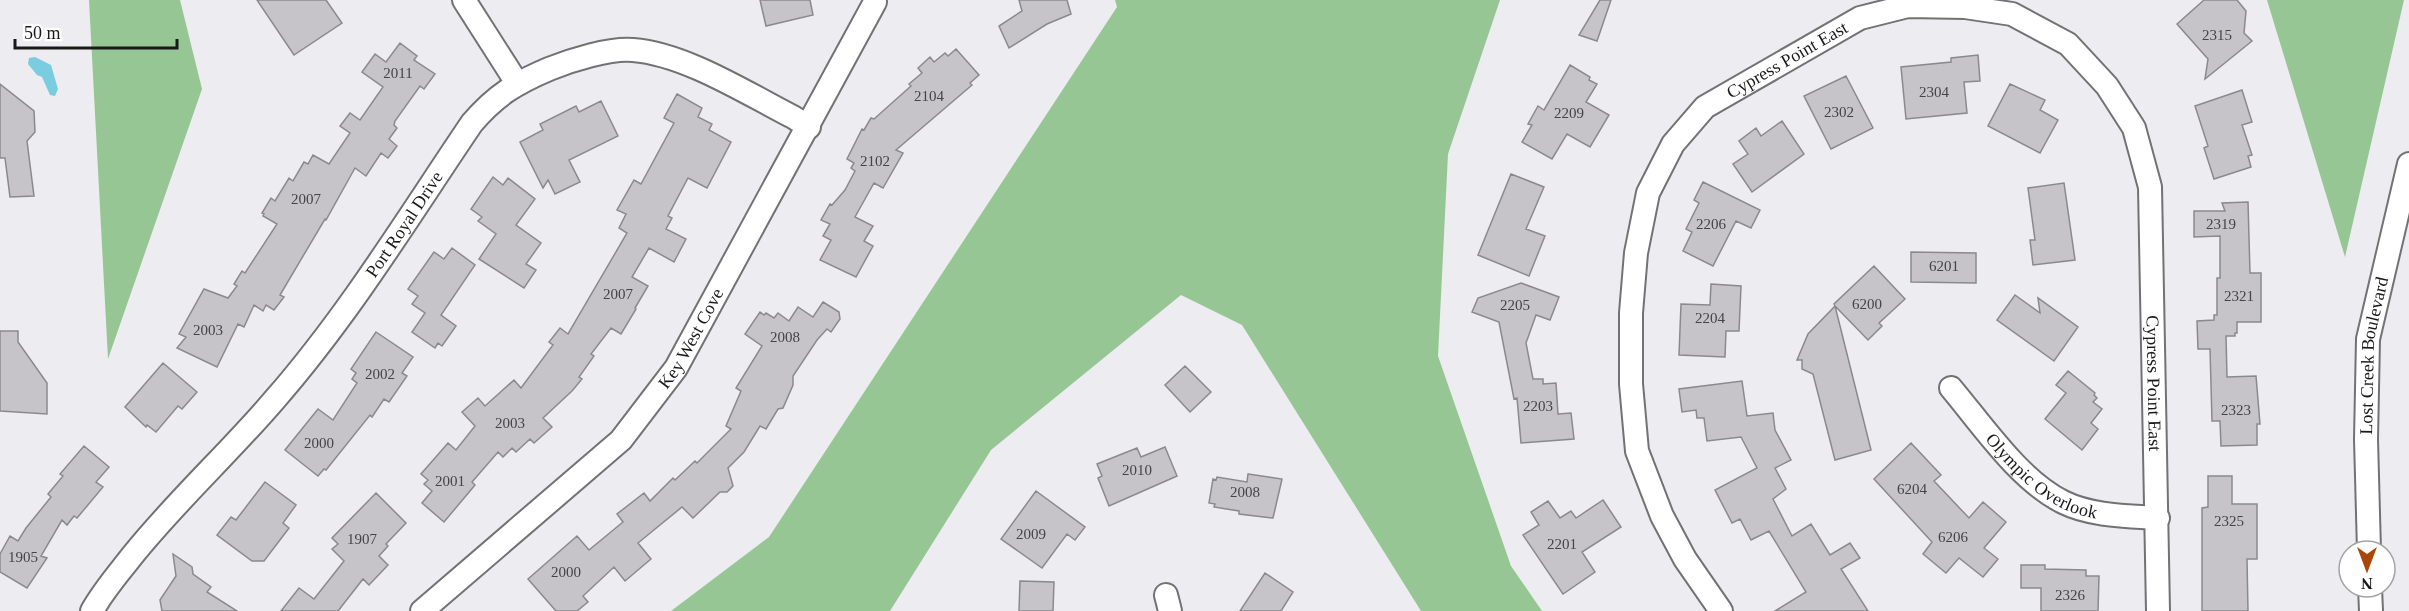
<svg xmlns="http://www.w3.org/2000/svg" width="2409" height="611" font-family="'Times New Roman',serif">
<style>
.forest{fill:#97c695}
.water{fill:#7accdf}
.building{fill:#c6c4c8;stroke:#8b898d;stroke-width:1.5}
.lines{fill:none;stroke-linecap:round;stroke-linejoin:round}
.minor-casing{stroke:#727276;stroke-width:26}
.minor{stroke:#fff;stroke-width:22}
.labels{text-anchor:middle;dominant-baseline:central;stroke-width:4.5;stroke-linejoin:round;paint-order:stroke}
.number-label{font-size:15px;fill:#444446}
.street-label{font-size:18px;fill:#19191a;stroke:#fff}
</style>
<rect width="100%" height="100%" fill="#ececf1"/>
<!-- forest -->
<path class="forest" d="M89,0H180L202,89L108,359Z
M1115,0H1500L1448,154L1438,356L1511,566L1542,611H1421L1242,325L1181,295L991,450L890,611H671L769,537L1117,7Z
M2267,0H2404L2345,257Z"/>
<!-- water -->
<path class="water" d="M35,57L51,65L58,89L55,96L50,95L42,77L37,75L28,64L29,58Z"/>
<!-- building -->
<path class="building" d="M257,0H326L342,23L294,55Z
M760,0H810L813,15L766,26Z
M1019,0H1067L1071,14L1047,24L1009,48L999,26L1022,11Z
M1600,0H1611L1597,41L1579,35Z
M2204,0H2237L2246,11L2244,33L2252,41L2205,79L2208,59L2177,24Z
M400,43L417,56L414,60L435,74L424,89L420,86L395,121L394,125L397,128L389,139L397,146L388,158L381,153L366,176L355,168L326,220L325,219L280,295L284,297L274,310L266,305L263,311L254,305L244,327L238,324L217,367L177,348L186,337L179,334L204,289L228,298L237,286L234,284L242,271L245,273L277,224L263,216L264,214L262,213L271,198L275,201L289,178L293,181L304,162L308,164L313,155L329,164L350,133L340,126L350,113L360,120L383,87L362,72L375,54L386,62Z
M956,49L979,75L970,83L972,85L896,150L903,153L883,188L874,183L855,217L873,226L864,241L873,246L856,277L820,260L831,240L823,236L830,224L821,220L830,204L832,205L845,190L855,171L851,168L854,163L847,159L862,129L864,130L871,118L874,119L911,86L909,84L922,73L918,68L930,57L934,62L945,53L948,56Z
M1978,55L1980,81L1964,82L1967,113L1906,119L1901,67L1951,62V58Z
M1570,65L1590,77L1589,80L1597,84L1586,102L1609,115L1590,147L1567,134L1552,159L1522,142L1532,125L1528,124L1538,106L1544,110Z
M1846,76L1873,128L1831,149L1804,96Z
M0,84L34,111L35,132L27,141L34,196L10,197L5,158H0Z
M2010,84L2045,100L2040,110L2058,120L2040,153L1988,126Z
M2242,90L2252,122L2242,125L2252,155L2248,156L2251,167L2214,179L2204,148L2208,146L2195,106Z
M677,94L702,108L698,117L712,124L709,130L731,142L707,188L688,178L668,216L672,218L666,229L686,239L674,262L649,248L632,277L648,286L635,308L636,309L621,334L611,328L591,354L594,356L579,377L582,379L572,391L543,418L552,427L534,443L530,439L516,452L512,448L503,457L498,452L472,482L475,485L444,522L422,503L432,491L424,484L428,480L421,474L448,443L456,450L475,426L462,412L478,398L485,406L514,380L521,388L553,345L549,342L560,328L568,334L627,233L619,228L626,214L617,210L634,180L641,184L674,123L664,118Z
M601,101L618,136L569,160L580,182L555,194L548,180L543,188L520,142L543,130L540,124L576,106L579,112Z
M1782,121L1804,154L1752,192L1733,164L1748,154L1739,141L1756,128L1761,136Z
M1511,174L1544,187L1526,229L1545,236L1529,276L1478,255Z
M493,177L503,185L508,178L535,199L516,225L541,243L526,264L536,270L524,288L479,259L496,234L478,221L482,217L471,209Z
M1703,182L1760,210L1751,228L1736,221L1713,266L1683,251L1692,232L1686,229L1699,203L1694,200Z
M2064,183L2075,260L2033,265L2030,240H2035L2028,188Z
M2248,202L2250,273H2261V322H2237V333H2235V336H2226L2227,377L2256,376L2260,424H2257V445L2221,446L2220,421H2212L2210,349H2198L2197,321L2214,320V315H2217V278H2220V236L2194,237V211H2225L2222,203Z
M452,248L475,265L441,315L456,326L442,346L438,343L435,348L412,332L425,313L412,304L418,296L408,289L434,252L444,259Z
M1911,252L1976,253V283L1911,282Z
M1874,266L1905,299L1879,323L1882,326L1868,340L1835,306L1871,450L1835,460L1813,374L1802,369V360H1797L1808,334L1835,306L1834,304Z
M1521,283L1559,297L1550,320L1536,315L1526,343L1533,379H1543V384L1556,383L1558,414L1571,413L1574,439L1521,443L1517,398L1514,399L1499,322L1472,312L1478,298Z
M1711,284L1741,286L1739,331H1726L1725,357L1679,355L1681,304L1710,305Z
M2015,295L2040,313L2038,298L2078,327L2054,361L1997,320Z
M823,302L839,312L840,319L831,332L827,329L817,340L793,376V385L783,408L778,409L766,429L760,426L744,452L728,468L733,486L727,492H720L693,518L682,507L638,543L651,559L625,581L614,567L583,596L588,602L577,611H556L528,579L577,536L589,550L623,522L617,514L644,493L650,501L673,478L675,480L695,461L697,463L731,429L726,426L741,391L736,388L762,346L745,334L760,312L764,315L766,313L774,318L778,313L789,321L798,307L813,317Z
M0,331H18V342L47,383V414L0,411Z
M376,332L413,357L402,373L407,376L389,402L384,399L372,417L370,415L326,470L324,469L318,476L285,450L318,409L333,420L357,383L352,379L356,373L351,369Z
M163,363L197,392L182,409L178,406L156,432L147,425L146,427L125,407Z
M1185,366L1211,392L1190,412L1165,385Z
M2068,371L2095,393L2094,395L2097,398L2093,402L2102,409L2091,423L2098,429L2082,450L2045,419L2066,393L2056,385Z
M1742,381L1747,416L1773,413L1775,430L1791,460L1775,468L1786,489L1773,499L1792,536L1811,524L1830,555L1850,543L1860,558L1841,569L1868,611H1775L1806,592L1769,531L1751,540L1740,519L1732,523L1715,490L1757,468L1741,437L1707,441L1704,418H1697L1696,410L1682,412L1679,389Z
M1911,443L1941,475L1934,481L1969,518L1983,502L2006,522L1984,548L1998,559L1983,577L1959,558L1946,573L1923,554L1932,542L1874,479Z
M84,446L109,467L96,482L103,487L77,518L74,516L67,525L62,520L41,556L47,558L27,588L0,572V554L10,536L18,541L26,528L51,497L48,494L63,476L60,474Z
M1165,447L1177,476L1109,506L1098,478L1102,476L1097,464L1137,448L1141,457Z
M1248,474L1282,479L1273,518L1239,514V511L1214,507L1215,504L1209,503L1213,479L1216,480L1217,477L1247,482Z
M2208,476H2232V504H2257V559H2247L2248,611H2202V508L2208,507Z
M265,482L296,505L283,523L289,528L264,561H252L217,535L231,517L236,520Z
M1036,491L1085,527L1075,540L1067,534L1042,568L1001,539Z
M376,493L406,523L386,544L388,546L379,556L388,565L369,585L363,579L338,611H281L299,588L314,599L344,561L332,549L338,544L332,538Z
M1603,500L1621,527L1582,552L1595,572L1563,594L1523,535L1539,525L1531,512L1548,501L1560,518L1571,511L1576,518Z
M173,554L192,567L193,574L211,587L207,592L237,611H162L160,600L176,576Z
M2021,565H2045V569L2086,570V576H2099L2098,611H2041V588H2021Z
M1265,573L1293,592L1281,611H1240Z
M1020,581L1054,582L1053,611H1019Z"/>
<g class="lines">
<!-- minor casing -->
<g class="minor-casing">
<g id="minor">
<path d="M464,0L517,83"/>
<path id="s1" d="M1951,388C1983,426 2019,480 2063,502C2091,516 2127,516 2158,518"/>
<path id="s2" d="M2369,551L2366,439L2368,339L2409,164"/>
<path d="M2370,587L2371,611"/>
<path d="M1166,595L1170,611"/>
<path id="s3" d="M92,611C103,591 118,574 132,556C177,500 230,452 276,398C350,313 409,216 472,123C496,95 516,83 549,69C571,60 610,48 633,50C685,54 746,93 793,117L809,127"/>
<path id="s4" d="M422,611L621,440L676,368L875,2"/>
<path id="s5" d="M1721,611L1685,559L1662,516L1637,451L1631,384V313L1636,253L1648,193L1673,144L1705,107L1860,18L1908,6L1965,7L2012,14L2068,44L2107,86L2134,128L2150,187L2158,611"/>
</g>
</g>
<!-- minor -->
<use href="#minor" class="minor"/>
</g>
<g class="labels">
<!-- number labels -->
<g class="number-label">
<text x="2217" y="35">2315</text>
<text x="398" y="73">2011</text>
<text x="1934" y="92">2304</text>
<text x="929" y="96">2104</text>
<text x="1839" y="112">2302</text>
<text x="1569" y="113">2209</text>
<text x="875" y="161">2102</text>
<text x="306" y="199">2007</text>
<text x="1711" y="224">2206</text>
<text x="2221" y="224">2319</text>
<text x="1944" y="266">6201</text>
<text x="618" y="294">2007</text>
<text x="2239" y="296">2321</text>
<text x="1867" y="304">6200</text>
<text x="1515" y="305">2205</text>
<text x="1710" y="318">2204</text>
<text x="208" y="330">2003</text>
<text x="785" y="337">2008</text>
<text x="380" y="374">2002</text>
<text x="1538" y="406">2203</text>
<text x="2236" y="410">2323</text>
<text x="510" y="423">2003</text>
<text x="319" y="443">2000</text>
<text x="1137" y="470">2010</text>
<text x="450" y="481">2001</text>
<text x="1912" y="489">6204</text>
<text x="1245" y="492">2008</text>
<text x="2229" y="521">2325</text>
<text x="1031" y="534">2009</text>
<text x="1953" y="537">6206</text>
<text x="362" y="539">1907</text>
<text x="1562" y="544">2201</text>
<text x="23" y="557">1905</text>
<text x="566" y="572">2000</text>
<text x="2070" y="595">2326</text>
</g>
<!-- street labels -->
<g class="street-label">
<text stroke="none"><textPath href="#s5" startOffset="640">Cypress Point East</textPath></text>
<text stroke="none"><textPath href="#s3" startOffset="498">Port Royal Drive</textPath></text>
<text stroke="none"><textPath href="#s4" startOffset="386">Key West Cove</textPath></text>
<text stroke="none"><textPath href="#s2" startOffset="196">Lost Creek Boulevard</textPath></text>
<text stroke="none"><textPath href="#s5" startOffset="1306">Cypress Point East</textPath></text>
<text stroke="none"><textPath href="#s1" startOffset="129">Olympic Overlook</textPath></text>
</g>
</g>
<!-- north arrow -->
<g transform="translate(2367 569) rotate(180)"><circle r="28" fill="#ffffff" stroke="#a3a3a3" stroke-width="1.5"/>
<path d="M0-4.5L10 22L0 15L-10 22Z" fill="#a94708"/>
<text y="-9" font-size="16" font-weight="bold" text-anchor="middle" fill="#19191a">N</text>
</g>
<!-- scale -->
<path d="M15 39v9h162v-9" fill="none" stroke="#19191a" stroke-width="3"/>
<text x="24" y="39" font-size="18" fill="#19191a" stroke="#ffffff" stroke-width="4.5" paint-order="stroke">50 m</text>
</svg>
